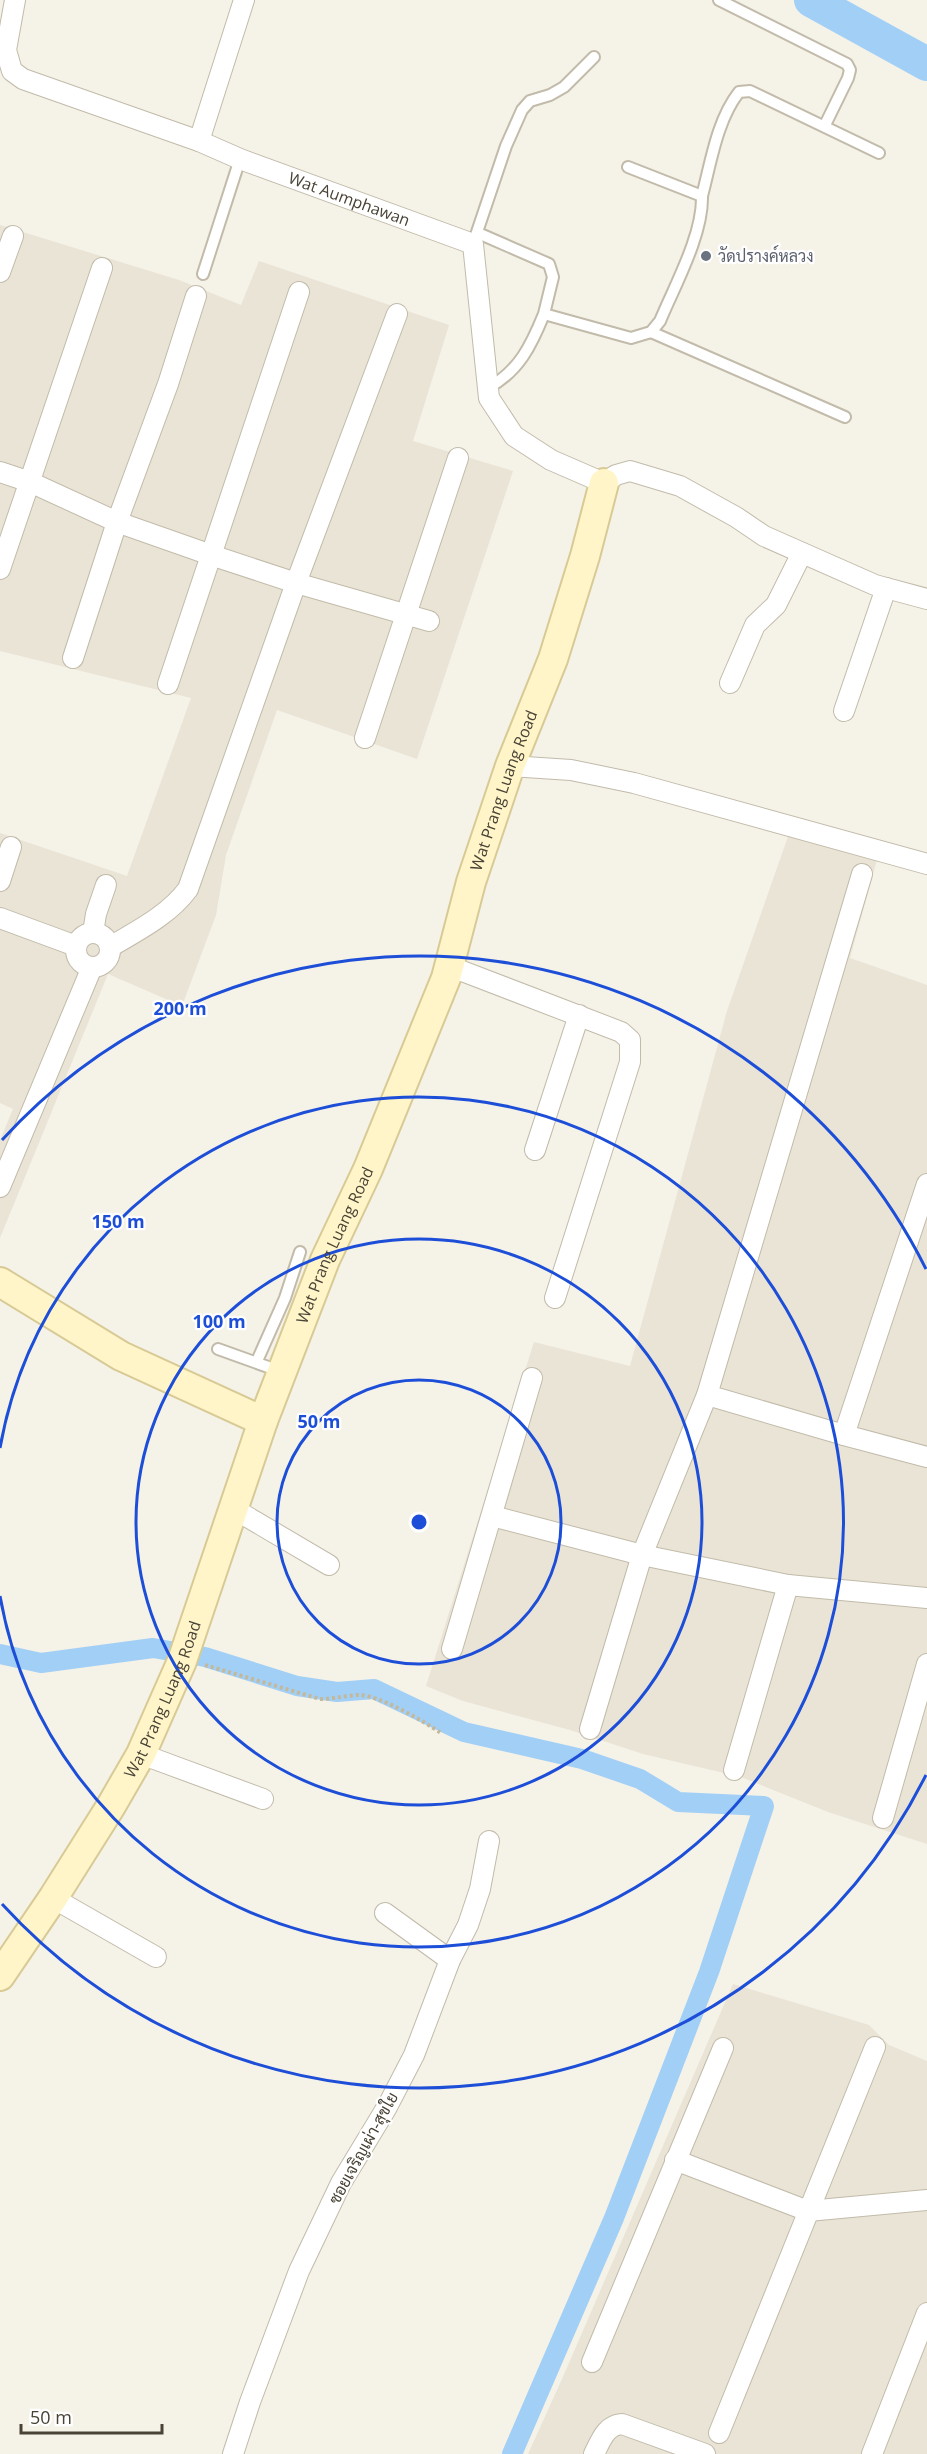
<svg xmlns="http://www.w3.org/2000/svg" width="927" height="2454" font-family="'Open Sans',Sarabun,sans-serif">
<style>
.residential{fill:#eae4d6}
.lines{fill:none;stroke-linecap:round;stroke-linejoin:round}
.canal{stroke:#a1cff6;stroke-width:20}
.river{stroke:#a1cff6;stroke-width:34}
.lane-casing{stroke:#c2bbaa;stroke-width:14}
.street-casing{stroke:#c2bbaa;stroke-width:22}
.secondary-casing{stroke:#d8ca95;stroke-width:32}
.path{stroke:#c4b89a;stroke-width:4;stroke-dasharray:3 3;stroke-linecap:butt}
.lane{stroke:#fff;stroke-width:10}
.street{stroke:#fff;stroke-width:20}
.secondary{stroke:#fff5c9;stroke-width:28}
.ring{fill:none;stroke:#1d4ed8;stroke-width:3}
.worship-dot{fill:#6b7280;stroke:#fff;stroke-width:2}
.labels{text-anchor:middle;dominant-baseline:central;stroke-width:4.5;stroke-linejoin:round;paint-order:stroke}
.street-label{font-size:16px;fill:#494336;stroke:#fff}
.worship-label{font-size:16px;fill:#5b616d;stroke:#fff;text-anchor:start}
.centre{fill:#1d4ed8;stroke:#fff;stroke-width:3}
.ring-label{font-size:18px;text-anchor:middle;font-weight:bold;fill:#1d4ed8;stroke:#fff;stroke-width:4.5;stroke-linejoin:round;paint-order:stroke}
</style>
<rect width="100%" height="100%" fill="#f5f2e8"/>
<!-- residential -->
<path class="residential" d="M0,225L179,280L241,305L259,261L449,325L413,441L513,471L417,759L277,710L226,855L216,915L182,1006L108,974L0,1238V1140L13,1109L0,1103V833L127,876L191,698L0,651Z
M792,825L880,849L850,958L927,985V1844L828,1812L741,1777L643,1754L570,1730L463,1701L426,1686L534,1342L630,1366L727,1011Z
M733,1984L869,2025L889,2045L927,2061V2454H528L562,2379Z"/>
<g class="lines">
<!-- canal -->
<path class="canal" d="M0,1654L41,1663L153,1648L205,1657L297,1686L337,1692L374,1689L464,1732L582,1759L640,1779L678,1802L764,1806L709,1972L614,2218L512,2454"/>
<!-- river -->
<path class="river" d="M811,0L927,64"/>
<!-- lane casing -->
<g class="lane-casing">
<path id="lane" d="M719,0L847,64L850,70L848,78L825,125
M702,196C711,162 717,120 739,92L750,91L879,153
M478,233L549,264L553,277L544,314
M473,244L506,146L522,110L530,101L550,95L564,87L594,57
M203,274L240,159
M651,332L845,417
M488,388C519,371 531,346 544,314L631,338L651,332L660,321C675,285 703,235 702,196L628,167
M218,1349L282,1372
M257,1361L285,1298L300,1252"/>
</g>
<!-- street casing -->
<g class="street-casing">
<g id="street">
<path id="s1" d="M15,0L6,50L12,71L23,79L199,141L240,159L473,244L489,398L514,436L551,460L604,483L616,475L630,471L680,486L736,517L764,536L875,585L927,599"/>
<path d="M199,141L244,0"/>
<path d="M0,272L13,236"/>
<path d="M0,472L30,482L117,522L211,555L296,583L429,621"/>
<path d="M0,569L102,268"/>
<path d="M73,658L117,522L168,384L196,296"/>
<path d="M730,683L755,625L776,605L802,553"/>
<path d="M168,684L299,292"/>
<path d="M844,711L886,588"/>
<path d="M365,738L458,458"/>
<path d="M510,766L571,770L634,783L927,864"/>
<path d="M0,881L11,847"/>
<path d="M0,918L76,946"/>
<path d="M93,933L96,914L106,885"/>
<circle cx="93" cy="950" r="17"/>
<path d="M110,947C137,931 169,915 188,889L296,583L397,314"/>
<path d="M449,966L621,1032L630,1040V1062L555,1298"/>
<path d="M535,1150L579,1015"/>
<path d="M0,1187L92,967"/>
<path d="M707,1395L844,1435L927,1457"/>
<path d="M844,1435L927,1184"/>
<path d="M234,1509L329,1565"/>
<path d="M492,1516L642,1555L788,1585L927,1598"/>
<path d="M452,1649L532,1378"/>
<path d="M590,1729L642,1555L707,1395L862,874"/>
<path d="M141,1754L263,1799"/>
<path d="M734,1770L788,1585"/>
<path d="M883,1818L927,1664"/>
<path d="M53,1898L156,1957"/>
<path d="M385,1913L450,1960"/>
<path d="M675,2160L808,2211L927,2200"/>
<path d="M592,2362L723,2048"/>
<path d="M719,2433L875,2047"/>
<path d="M233,2454L250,2402L299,2271L341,2183L387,2107L414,2055L450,1960L468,1925L480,1889L489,1841"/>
<path d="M594,2454C601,2440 606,2425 622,2424L705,2454"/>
<path d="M872,2454L927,2313"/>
</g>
</g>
<!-- secondary casing -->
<g class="secondary-casing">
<g id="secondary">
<path d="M0,1282L121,1356L263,1421"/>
<path id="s2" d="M0,1976L53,1898L111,1806L141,1754L182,1661L263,1421L325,1260L368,1169L446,978L471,882L510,766L553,659L585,556L604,483"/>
</g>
</g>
<!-- path -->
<path class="path" d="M205,1665L320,1699C332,1699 344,1696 357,1695C378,1694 423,1721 441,1733"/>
<!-- lane -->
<use href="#lane" class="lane"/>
<!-- street -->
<use href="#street" class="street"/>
<!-- secondary -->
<use href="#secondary" class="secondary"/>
</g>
<!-- distance rings -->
<g class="ring">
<circle cx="419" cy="1522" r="142"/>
<circle cx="419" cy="1522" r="283"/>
<path d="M0 1448A425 425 0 1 1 0 1596"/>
<path d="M926 1775A566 566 0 0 1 2 1904M2 1140A566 566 0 0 1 926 1269"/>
</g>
<!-- markers -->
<circle class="worship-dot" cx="706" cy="256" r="6"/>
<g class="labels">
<!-- street labels -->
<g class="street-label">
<text stroke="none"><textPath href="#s1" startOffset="434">Wat Aumphawan</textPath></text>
<text stroke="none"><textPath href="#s2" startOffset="1294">Wat Prang Luang Road</textPath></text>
<text stroke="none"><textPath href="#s2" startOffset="808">Wat Prang Luang Road</textPath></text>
<text stroke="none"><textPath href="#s2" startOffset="322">Wat Prang Luang Road</textPath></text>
<text transform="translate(363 2148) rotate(-61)">ซอยเจริญเผ่า-สุขใย</text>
</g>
<!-- worship labels -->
<g class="worship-label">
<text x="718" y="256">วัดปรางค์หลวง</text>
</g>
</g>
<circle cx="419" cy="1522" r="9" class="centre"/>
<g class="ring-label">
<text x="180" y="1015">200 m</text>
<text x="118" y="1228">150 m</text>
<text x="219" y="1328">100 m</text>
<text x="319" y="1428">50 m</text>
</g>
<!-- scale -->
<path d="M21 2424v9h141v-9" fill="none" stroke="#494336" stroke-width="3"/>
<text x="30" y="2424" font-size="18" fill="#494336" stroke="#ffffff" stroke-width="4.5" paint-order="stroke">50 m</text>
</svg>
